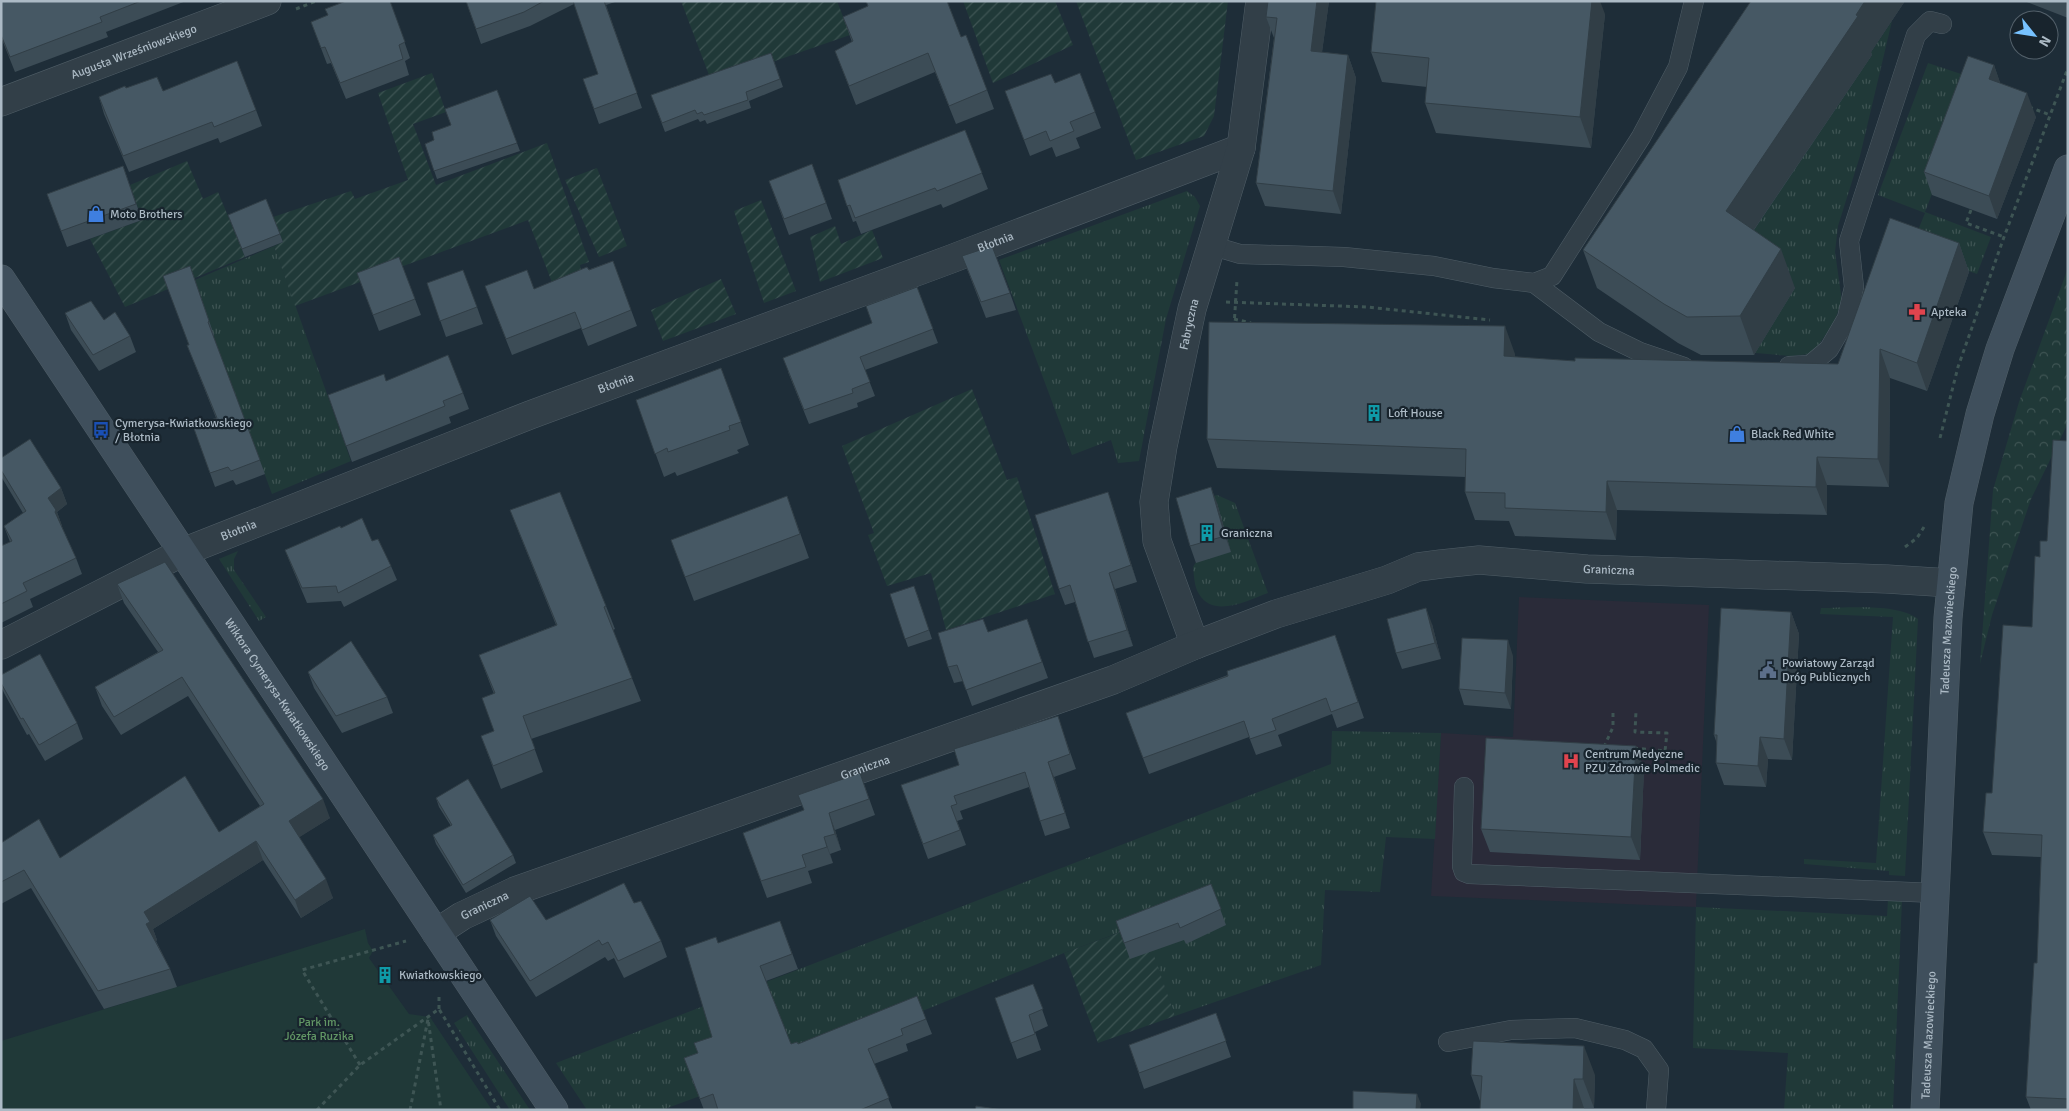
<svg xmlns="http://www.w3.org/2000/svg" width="2069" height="1111" font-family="Signika,sans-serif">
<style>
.medical{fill:#2a2b39}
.grass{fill:url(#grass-tufts)}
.forest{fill:url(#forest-crowns)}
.park{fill:#203938}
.garden{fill:url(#garden-furrows)}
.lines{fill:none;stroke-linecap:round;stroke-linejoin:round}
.lane-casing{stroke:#4f5d66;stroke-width:20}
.street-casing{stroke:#4f5d66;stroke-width:29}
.secondary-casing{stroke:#4f5d66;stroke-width:29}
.path{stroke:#3e5554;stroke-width:3;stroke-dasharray:4 4;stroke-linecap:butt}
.lane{stroke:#323f48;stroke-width:19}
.street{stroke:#323f48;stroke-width:28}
.secondary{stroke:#3f4f5c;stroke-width:28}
.wall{fill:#3c4c56}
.shaded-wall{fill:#313e46}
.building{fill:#465864;stroke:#313e46}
.labels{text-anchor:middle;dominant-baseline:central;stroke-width:4.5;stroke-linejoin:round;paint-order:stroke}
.street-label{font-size:12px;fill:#acbac5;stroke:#18242d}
.poi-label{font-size:12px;fill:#acbac5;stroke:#18242d;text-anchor:start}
.park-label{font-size:12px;fill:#629765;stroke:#18242d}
</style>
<defs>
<pattern id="grass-tufts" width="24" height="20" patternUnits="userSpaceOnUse" patternTransform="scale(1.25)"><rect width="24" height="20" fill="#203938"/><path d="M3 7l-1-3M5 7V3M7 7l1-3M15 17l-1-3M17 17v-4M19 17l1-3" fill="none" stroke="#3e5453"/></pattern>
<pattern id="forest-crowns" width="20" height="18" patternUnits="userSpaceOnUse" patternTransform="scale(1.25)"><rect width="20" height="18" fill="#203938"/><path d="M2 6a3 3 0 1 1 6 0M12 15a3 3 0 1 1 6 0" fill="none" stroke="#3e5453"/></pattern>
<pattern id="garden-furrows" width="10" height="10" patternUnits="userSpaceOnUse" patternTransform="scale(1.25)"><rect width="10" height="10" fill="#203938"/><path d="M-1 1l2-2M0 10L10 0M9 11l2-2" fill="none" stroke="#3e5453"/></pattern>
</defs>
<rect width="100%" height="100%" fill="#1e2d38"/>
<!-- medical -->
<path class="medical" d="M1519,597L1709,605L1696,907L1431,896L1441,733L1513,737Z"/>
<!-- grass -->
<path class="grass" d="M1892,21L1860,156L1838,226L1835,252L1842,301L1834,322L1820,343L1809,354L1791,356L1755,353L1712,291L1871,55L1870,53Z
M1928,63L1976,79L1925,212L1991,237L1977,274L1910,250L1925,213L1878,195Z
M1187,191L1195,197L1200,206L1166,319L1139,461L1118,463L1111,440L1072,455L999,260Z
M274,246L351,461L272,494L219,352L195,280Z
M1217,495L1235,503L1268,593C1248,600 1214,619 1199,594C1194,587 1194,574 1193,567L1196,562L1182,504Z
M238,551L234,559V570L266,617L259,621L219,559Z
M1821,608C1847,608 1898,603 1918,619L1905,876L1889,875V871L1804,864V859L1876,863L1893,617L1820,614Z
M1332,731L1441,733L1435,839L1386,837L1380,892L1325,890L1321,965L1175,1016L1142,924L1064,953L847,1042L662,1110H587L556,1063L1331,764Z
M1888,900H1902L1893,1110H1784L1788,1053L1693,1048L1696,907L1887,916Z
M467,1015L530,1110H510L454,1023Z"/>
<!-- forest -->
<path class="forest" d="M2068,268V423L2031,499L1992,615L1980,664L1993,490L2019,402Z"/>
<!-- park -->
<path class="park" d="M365,929L368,943L373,951L369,958L409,1014L430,1017L492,1110H1V1041Z"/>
<!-- garden -->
<path class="garden" d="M681,1H837L850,35L712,83Z
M963,1H1055L1073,45L993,83Z
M1076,1H1228L1214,116L1204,136L1136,160Z
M432,73L446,112L413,124L436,185L547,143L589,262L580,265L582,275L553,285L528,220L295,306L274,246L283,242L273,217L351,191L355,199L408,180L378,93Z
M187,161L203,199L218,192L245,257L125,307L90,239L142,220L130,185Z
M597,168L627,246L599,257L565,180Z
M761,200L796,291L764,303L734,211Z
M835,226L841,244L872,230L883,258L820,282L810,237Z
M721,279L736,314L663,341L651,310Z
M972,389L1007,480L1017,477L1055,594L946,630L931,573L887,586L868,535L874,533L842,446Z
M1143,924L1175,1016L1098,1043L1064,953Z"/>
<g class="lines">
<!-- lane casing -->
<g class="lane-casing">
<path id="lane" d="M1213,246L1240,254L1344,257L1434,266L1493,278L1534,283L1552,276L1641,137L1678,67L1694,1
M1534,283L1599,332L1640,352L1684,367
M1789,366L1810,365L1829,349L1847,318L1854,287L1849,241L1916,35L1930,21L1942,24
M1464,787L1462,866L1464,872L1469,874L1935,893
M1448,1042L1511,1030L1575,1028L1625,1040L1644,1049L1659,1070L1656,1110"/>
</g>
<!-- street casing -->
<g class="street-casing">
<g id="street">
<path id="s1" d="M1,102L267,1"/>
<path id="s2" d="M1,645L183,552L530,415L951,259L1241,148"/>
<path id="s3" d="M1195,645L1157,541L1154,502L1163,446L1192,309L1241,148L1260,1"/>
<path id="s4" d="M436,933L462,916L515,891L1113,680L1195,645L1276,614L1387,580L1418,567L1441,564L1479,560L1587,569L1887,579L1951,583"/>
</g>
</g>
<!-- secondary casing -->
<g class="secondary-casing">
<g id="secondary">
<path id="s5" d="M1,279L554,1110"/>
<path id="s6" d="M1925,1110L1948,618L1959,503L1980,414L2000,349L2068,169"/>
</g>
</g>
<!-- path -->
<path class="path" d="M296,9L316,1
M2029,107L2050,115
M1971,210L1966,223L2004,237
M1226,302L1367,307L1490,320
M1234,319L1251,323
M1234,326L1237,280
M1940,438L1958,367L2004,237L2068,68
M1905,547L1917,538L1924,527
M1604,747L1613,727V709
M1634,748L1665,751L1667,733L1635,732L1636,711
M439,1009V994
M360,1065L302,970L406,941
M317,1110L360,1065L439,1009L500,1110
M410,1110L428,1019L441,1110"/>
<!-- lane -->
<use href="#lane" class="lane"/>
<!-- street -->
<use href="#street" class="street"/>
<!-- secondary -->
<use href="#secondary" class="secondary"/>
</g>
<!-- wall -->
<path class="wall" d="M1,1H186L106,32L108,37L15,72L1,37Z
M390,1L410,58L405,61L409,75L346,99L331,63L327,64L311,22Z
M466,1H618L606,5L642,108L599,124L583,79L598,74L574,4L530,26L481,44Z
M866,1H947L961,37L987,90L994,109L956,124L935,72L856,105L835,51L852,42L843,17L868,7Z
M1268,1H1329L1322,52L1348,55L1356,78L1341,214L1265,206L1256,183L1274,38L1266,17Z
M1751,1H1905L1871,52L1872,55L1754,230L1795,288L1754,355H1701L1678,343L1597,288L1583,250Z
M2024,1H2068V18Z
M1605,14L1591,148L1436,133L1425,103L1427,87L1382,82L1371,52Z
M771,53L783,87L749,101L751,108L707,124L705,120L700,122L698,119L665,132L651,95Z
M1994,65L2000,83L2036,117L1997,219L1932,195L1924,172Z
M1055,83L1095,112L1101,128L1076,138L1080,148L1056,157L1052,147L1030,156L1005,91Z
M126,88L163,91L256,110L262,126L220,143L218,138L129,172L104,114L99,97Z
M497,90L520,151L437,179L425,144L434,140L451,125Z
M965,130L988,189L943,208L941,204L861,234L856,221L853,222L838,180Z
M812,164L832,219L789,235L769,181Z
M123,166L142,220L67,247L47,194Z
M266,199L283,242L245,257L228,215Z
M1959,243L1969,272L1927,391L1890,378L1889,487L1827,485V515L1617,510L1616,540L1515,536L1509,521L1475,520L1465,492L1466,477L1217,468L1207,439L1515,354V357L1575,361L1838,364Z
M962,256L1010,293L1016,310L986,318Z
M399,257L421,315L379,331L357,273Z
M613,261L637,326L588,346L581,328L512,355L485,286L534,289Z
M190,266L214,335L213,336L265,474L236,485L233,480L215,487L193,426L216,418L189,350Z
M427,283L477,307L483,324L446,337Z
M917,287L938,343L865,370L875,396L857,403L858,407L809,424L788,372L872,323Z
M65,313L104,320L130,336L136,352L99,371L71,330Z
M721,368L749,445L737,450L739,453L677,476L675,472L664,477L636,400Z
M386,381L463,393L469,409L449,417L451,423L352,462L328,395Z
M2068,441V1110H2031L2026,1097L2037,963L2041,857L1992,855L1983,832L2032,627L2040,557L2047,541Z
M1,458L61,488L67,504L57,512L62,526V527L76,558L82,574L30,599L33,607L1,623V546L10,542L4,526L23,513L2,478Z
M1108,492L1137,582L1115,589L1133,646L1094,658L1075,602L1065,605L1059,589Z
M787,496L809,558L694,601L671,540Z
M1217,503L1231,552L1196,563L1190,546Z
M510,510L606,606L615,629L613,630L641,701L531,739L543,772L501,789L481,736L494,731V694L479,655L556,625L519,533Z
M341,528L372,541L391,566L397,580L344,607L341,601L307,603L291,565L285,550Z
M117,584L330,818L299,837L333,898L301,918L263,860L153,929L157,940L156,941L170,969L177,987L104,1009L31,888L1,904V843L60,858L219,832L260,806L188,696L121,735L102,706L95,687L158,652L124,603Z
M890,594H917L932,639L908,647Z
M1791,612L1799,634L1792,760L1768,759L1766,787L1724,785L1716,763L1717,744L1714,735Z
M1027,619L1048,678L972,706L963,681L954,683L948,667L988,632Z
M1432,624L1441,659L1402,669L1396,653Z
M1335,635L1364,718L1337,728L1332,714L1278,735L1282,746L1256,755L1249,737L1149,774L1126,713Z
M1513,656L1511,709L1464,705L1459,689Z
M308,672L387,697L393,713L342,733L314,688Z
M1,675L77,723L83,739L45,761L29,734L27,735L4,693L1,686Z
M1063,732L1076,769L1054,777L1070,828L1045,836L1029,787L960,811L963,819L957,821L966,845L928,859L901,785Z
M1636,746L1644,769L1640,860L1490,852L1481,829Z
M860,773L875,815L835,830L841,850L830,854L833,863L808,871L812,883L767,898L743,833L804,810Z
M436,798L513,855L516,863L466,893L436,844L433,835L451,826L439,807Z
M1211,884L1226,925L1186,944L1184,940L1130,959L1116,921Z
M634,903L661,941L667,957L624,978L614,958L608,961L605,957L536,997L496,936L490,920H546Z
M780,921L798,969L766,981L791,1044H798L926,1019L932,1034L906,1044L908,1051L874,1064L893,1110H704L684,1058L698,1053L712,1037L718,943Z
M1033,984L1048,1026L1035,1032L1041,1050L1017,1059L995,998Z
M1216,1013L1231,1057L1144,1089L1129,1045Z
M1471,1075H1595L1594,1108H1584V1110H1480V1101Z"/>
<!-- shaded-wall -->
<path class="shaded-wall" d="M1317,1H1329L1319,74L1311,51Z
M1592,1H1600L1605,14L1591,148L1580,117Z
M1865,1H1905L1871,52L1872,55L1740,250L1726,211Z
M2065,1H2068V9Z
M1348,55L1356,78L1341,214L1333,191Z
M1994,65L2002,88L1989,79Z
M2027,93L2036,117L1997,219L1989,196Z
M1959,243L1969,272L1927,391L1917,363Z
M1781,249L1795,288L1754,355L1740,316Z
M1505,326L1515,354L1514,385L1504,356Z
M1880,349L1890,378L1889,487L1878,459Z
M1817,457L1827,485V515L1816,487Z
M1607,481L1617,510L1616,540L1606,512Z
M1211,487L1217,503L1231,552L1225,536Z
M61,488L67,504L57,512L62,526L61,528L48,498Z
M1108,492L1114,509L1137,582L1131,565Z
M1109,573L1115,589L1133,646L1127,630Z
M1426,608L1432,624L1441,659L1435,643Z
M1791,612L1799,634L1792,760L1784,739Z
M1508,640L1513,656L1511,709L1505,693Z
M1760,737L1768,759L1766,787L1758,766Z
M1636,746L1644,769L1640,860L1631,837Z
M1048,762L1054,777L1070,828Z
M323,799L330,818L295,840L289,821Z
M829,813L835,830L841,850L835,834Z
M824,837L830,854L833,863L827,847Z
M256,841L263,860L153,929L157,940L153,943L146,924L144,912Z
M326,879L333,898L301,918L295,900Z
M1584,1046L1595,1075L1594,1108L1583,1079Z
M1574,1079L1584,1108V1110H1573Z
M1417,1094L1421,1104L1420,1110H1416Z"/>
<!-- building -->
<path class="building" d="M1,1H141L100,17L102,22L10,57L1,35Z
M346,1H390L405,42L399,45L403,59L340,83L325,47L321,48L311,22L328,15L325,9Z
M466,1H544L524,12L476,29Z
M573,1H604L637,93L594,109L583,79L598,74Z
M866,1H947L961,37L966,35L987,90L949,106L928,53L849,86L835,51L853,41L843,17L868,6Z
M1268,1H1317L1311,51L1348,55L1333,191L1256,183L1277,18L1266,17Z
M1376,1H1592L1580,117L1425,103L1429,58L1371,52Z
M1751,1H1865L1856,15L1858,16L1726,211L1781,249L1740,316L1687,317L1664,304L1583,250Z
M771,53L780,79L746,92L748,100L704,115L702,112L697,114L695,110L662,123L651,95Z
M1968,56L1994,65L1989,79L2027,93L1989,196L1924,172Z
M237,61L256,110L214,127L212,122L123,156L99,97L125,86L126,88L157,77L163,91Z
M1080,73L1095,112L1070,122L1074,131L1050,141L1046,131L1024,140L1005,91L1051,74L1055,83Z
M497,90L517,143L434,171L425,144L434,140L432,132L451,125L445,109Z
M965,130L982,173L937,191L935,188L855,218L850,205L847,206L838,180Z
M812,164L826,203L784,219L769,181Z
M123,166L136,204L61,231L47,194Z
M266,199L280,234L242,249L228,215Z
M1890,218L1959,243L1917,363L1880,349L1878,459L1817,457L1816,487L1607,481L1606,512L1505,508V493L1465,492L1466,449L1207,439L1209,322L1505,326L1504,356L1575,361V358L1838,364Z
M992,246L1010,293L981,302L962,256Z
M399,257L415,299L373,315L357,273Z
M613,261L631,310L582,330L575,312L506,339L485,286L527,270L534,289L587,267L589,270Z
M190,266L209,321L208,322L260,460L231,471L228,467L210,473L193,426L217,418L189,350L187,345H189L163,276Z
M463,270L477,307L440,321L427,283Z
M917,287L933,329L860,357L870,382L852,389L853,393L804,410L783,358L872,323L866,306Z
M91,301L104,320L115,312L130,336L93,355L65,313Z
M448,355L463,393L443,401L445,406L346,446L328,395L384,374L386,381Z
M721,368L741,422L729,426L730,430L668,452L667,448L655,454L636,400Z
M30,439L61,488L48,498L56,510L55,512L76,558L23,583L27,591L1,604V546L12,541L4,526L26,511L1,470V458Z
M2053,440L2068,441V1099L2026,1097L2034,963H2037L2042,835L1983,832L1986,793H1992L2003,625L2032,627L2035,556L2040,557V541H2047Z
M1211,487L1225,536L1190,546L1176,498Z
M560,492L606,606L604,607L632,678L523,716L535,749L493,766L481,736L494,731L482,698L495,693L479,655L557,625L510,510Z
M1108,492L1131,565L1109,573L1127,630L1088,642L1070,585L1059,589L1035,515Z
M787,496L800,534L685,577L671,540Z
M362,518L372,541L378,539L391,566L338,593L336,586L302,588L285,550L340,526L341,528Z
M165,562L323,799L289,821L326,879L295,900L256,841L144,912L150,922L146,924L170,969L98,991L24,870L1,882V843L39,819L60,858L185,776L219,832L264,804L182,677L114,717L95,687L163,650L117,584Z
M914,586L929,630L905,639L890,594Z
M1426,608L1435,643L1396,653L1387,619Z
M1721,608L1791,612L1784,739L1760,737L1758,766L1716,763L1717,735H1714Z
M983,619L988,632L1027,619L1042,662L966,690L957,665L948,667L938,633Z
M1335,635L1358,702L1331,712L1326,698L1272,719L1276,730L1250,739L1244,721L1143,758L1126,713L1228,676L1227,671Z
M1462,638L1508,640L1505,693L1459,689Z
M351,641L387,697L336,716L308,672Z
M40,654L77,723L39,745L23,718L21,719L1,683V675Z
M1058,716L1070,754L1048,762L1065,813L1040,821L1025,772L954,796L957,804L951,806L960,830L923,844L901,785L959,765L954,749Z
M1486,738L1636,746L1631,837L1481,829Z
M860,773L869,799L829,813L835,834L824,837L827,847L802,855L806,867L761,881L743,833L804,810L798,795Z
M468,779L513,855L463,885L433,835L452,825L436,798Z
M624,883L634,903L641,901L661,941L618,961L608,942L602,945L599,940L530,981L490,920L530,896L546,920Z
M1211,884L1221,909L1180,928L1178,923L1124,943L1116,921Z
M780,921L792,954L760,966L791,1044L797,1042L798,1044L917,996L926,1019L901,1029L903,1035L868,1049L889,1098L860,1110H718L713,1094L700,1099L684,1058L698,1053L694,1043L712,1037L685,948L716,937L718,943Z
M1033,984L1043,1009L1029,1015L1035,1034L1011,1043L995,998Z
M1216,1013L1226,1041L1139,1073L1129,1045Z
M1473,1041L1584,1046L1583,1079H1574L1573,1110H1480L1482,1076L1471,1075Z
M1353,1091L1417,1094L1416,1110H1353Z
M976,1106L1003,1110H975Z"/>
<!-- icons -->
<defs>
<g id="shop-bare" transform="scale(1.35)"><path d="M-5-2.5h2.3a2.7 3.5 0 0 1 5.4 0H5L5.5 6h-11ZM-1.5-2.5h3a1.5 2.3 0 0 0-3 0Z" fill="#3f7fe0" stroke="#18242d" stroke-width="2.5" paint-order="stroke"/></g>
<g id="pharmacy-bare" transform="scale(1.35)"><path d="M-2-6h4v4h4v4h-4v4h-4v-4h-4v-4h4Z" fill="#e0444e" stroke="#18242d" stroke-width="2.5" paint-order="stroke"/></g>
<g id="building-bare" transform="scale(1.35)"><path d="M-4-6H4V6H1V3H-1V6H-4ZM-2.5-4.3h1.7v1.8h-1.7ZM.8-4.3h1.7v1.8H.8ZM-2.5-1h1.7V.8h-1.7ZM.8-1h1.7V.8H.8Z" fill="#0f9aa8" stroke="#18242d" stroke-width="2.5" paint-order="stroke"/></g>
<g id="bus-bare" transform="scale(1.35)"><path d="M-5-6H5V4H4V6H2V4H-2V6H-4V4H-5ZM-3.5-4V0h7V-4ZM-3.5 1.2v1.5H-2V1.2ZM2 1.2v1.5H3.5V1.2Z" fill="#1a4fb4" stroke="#18242d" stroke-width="2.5" paint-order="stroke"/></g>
<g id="civic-bare" transform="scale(1.35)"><path d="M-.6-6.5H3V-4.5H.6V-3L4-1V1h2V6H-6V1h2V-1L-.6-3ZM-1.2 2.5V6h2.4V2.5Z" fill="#5c6f8a" stroke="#18242d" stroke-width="2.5" paint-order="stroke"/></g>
<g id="hospital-bare" transform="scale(1.35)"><path d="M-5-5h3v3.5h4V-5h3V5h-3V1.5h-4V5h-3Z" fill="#e0444e" stroke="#18242d" stroke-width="2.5" paint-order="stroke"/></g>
</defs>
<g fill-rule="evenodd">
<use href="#shop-bare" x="96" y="214"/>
<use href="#pharmacy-bare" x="1917" y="312"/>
<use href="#building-bare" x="1374" y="413"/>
<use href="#bus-bare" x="101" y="430"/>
<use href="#shop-bare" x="1737" y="434"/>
<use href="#building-bare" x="1207" y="533"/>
<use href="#civic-bare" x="1768" y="670"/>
<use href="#hospital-bare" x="1571" y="761"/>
<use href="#building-bare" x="385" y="975"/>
</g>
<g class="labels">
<!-- street labels -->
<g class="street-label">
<text stroke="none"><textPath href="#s1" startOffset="142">Augusta Wrześniowskiego</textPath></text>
<text stroke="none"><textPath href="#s2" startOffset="1074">Błotnia</textPath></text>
<text stroke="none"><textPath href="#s3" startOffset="331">Fabryczna</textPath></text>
<text stroke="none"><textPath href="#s2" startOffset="669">Błotnia</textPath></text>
<text stroke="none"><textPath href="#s2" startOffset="264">Błotnia</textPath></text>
<text stroke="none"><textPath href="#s4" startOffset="1241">Graniczna</textPath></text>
<text stroke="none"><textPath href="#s6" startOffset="480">Tadeusza Mazowieckiego</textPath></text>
<text stroke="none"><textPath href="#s5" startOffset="499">Wiktora Cymerysa-Kwiatkowskiego</textPath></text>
<text stroke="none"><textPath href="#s4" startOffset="461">Graniczna</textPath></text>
<text stroke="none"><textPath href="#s4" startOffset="56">Graniczna</textPath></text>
<text stroke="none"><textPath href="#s6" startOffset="75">Tadeusza Mazowieckiego</textPath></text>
</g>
<!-- poi labels -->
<g class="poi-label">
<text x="110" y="214">Moto Brothers</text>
<text x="1931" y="312">Apteka</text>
<text x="1388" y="413">Loft House</text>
<text x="115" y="423">Cymerysa-Kwiatkowskiego<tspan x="115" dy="14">/ Błotnia</tspan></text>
<text x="1751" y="434">Black Red White</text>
<text x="1221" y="533">Graniczna</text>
<text x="1782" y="663">Powiatowy Zarząd<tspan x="1782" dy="14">Dróg Publicznych</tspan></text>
<text x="1585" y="754">Centrum Medyczne<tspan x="1585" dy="14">PZU Zdrowie Polmedic</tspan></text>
<text x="399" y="975">Kwiatkowskiego</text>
</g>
<!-- park labels -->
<g class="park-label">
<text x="319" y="1022">Park im.<tspan x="319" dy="14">Józefa Ruzika</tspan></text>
</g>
</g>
<!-- border -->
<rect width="2069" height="1111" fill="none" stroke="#acbac5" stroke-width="5"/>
<!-- north arrow -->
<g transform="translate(2034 35) rotate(120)"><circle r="24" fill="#18242d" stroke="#53606a"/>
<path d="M0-4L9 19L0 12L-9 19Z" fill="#77c2ff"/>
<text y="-8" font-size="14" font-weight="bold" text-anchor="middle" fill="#acbac5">N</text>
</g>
</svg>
